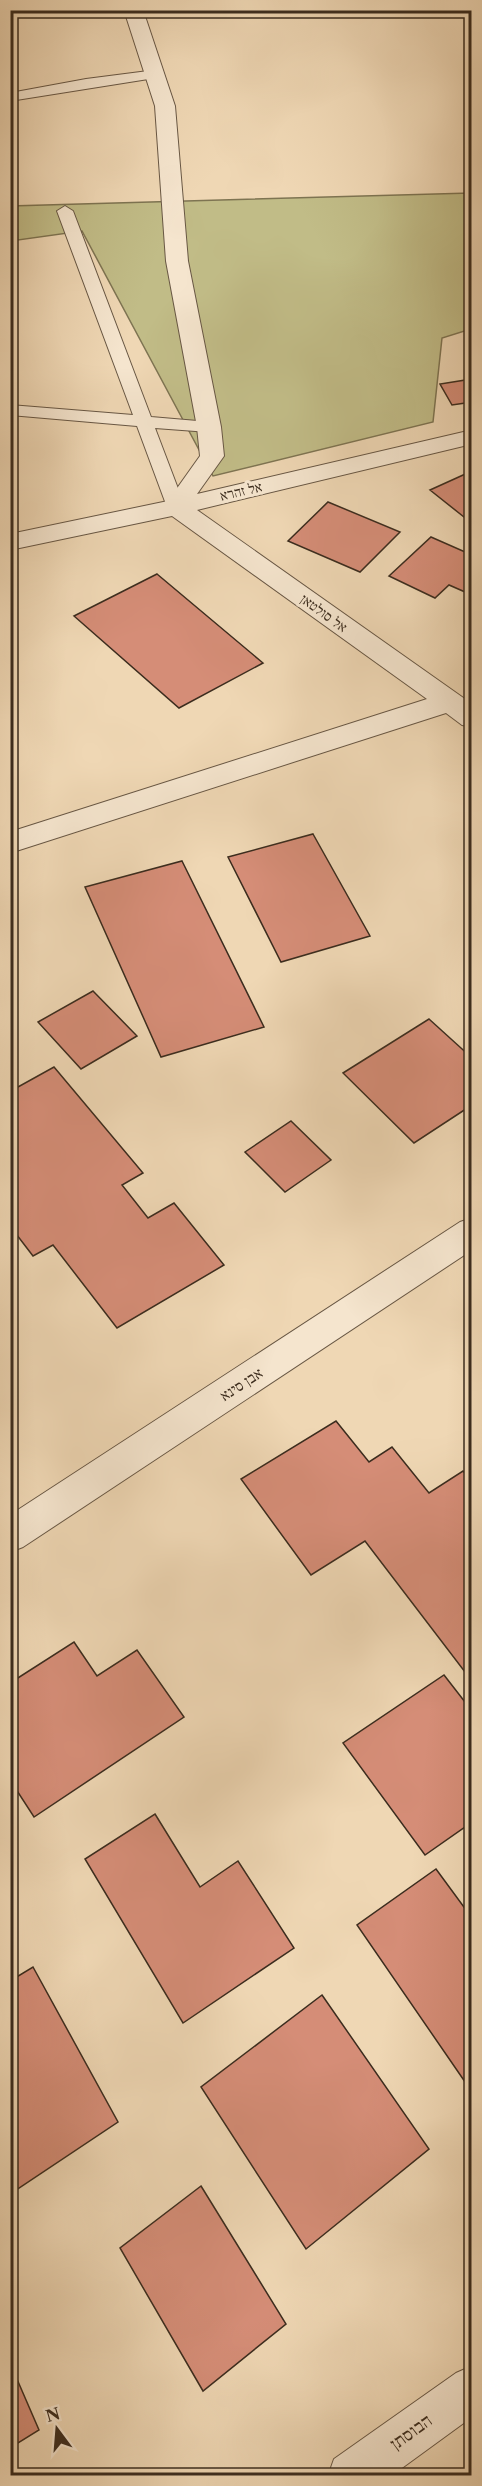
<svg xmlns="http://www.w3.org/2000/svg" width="482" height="2486" font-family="'Libre Caslon Text','Frank Ruhl Libre',serif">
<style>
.green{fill:#c1bc87;stroke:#7e7452;stroke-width:1.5}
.building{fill:#d58d77;stroke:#3b2c1e;stroke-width:1.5}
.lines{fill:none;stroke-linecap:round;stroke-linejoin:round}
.service-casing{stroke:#685744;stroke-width:2}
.minor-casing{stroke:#685744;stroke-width:2}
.service{fill:#f5e5ce;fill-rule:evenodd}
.minor{fill:#f5e5ce;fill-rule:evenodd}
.labels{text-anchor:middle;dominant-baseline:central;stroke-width:6;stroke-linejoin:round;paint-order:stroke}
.far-street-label{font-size:14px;fill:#3b2c1e;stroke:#f5e5ce}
.street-label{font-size:15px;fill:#3b2c1e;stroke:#f5e5ce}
.near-street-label{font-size:18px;fill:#3b2c1e;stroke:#f5e5ce}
</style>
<rect width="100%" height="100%" fill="#efd7b4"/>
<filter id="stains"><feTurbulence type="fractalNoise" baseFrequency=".00333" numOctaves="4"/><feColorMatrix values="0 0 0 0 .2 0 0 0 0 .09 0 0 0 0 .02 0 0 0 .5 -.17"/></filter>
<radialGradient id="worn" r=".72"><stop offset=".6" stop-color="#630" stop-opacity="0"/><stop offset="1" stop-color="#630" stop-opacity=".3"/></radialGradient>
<!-- green -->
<path class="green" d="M471,193V329L442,338L433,422L213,476L82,231L11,241L10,206Z"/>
<!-- building -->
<path class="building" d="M472,379V402L452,405L440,384Z
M472,471V520L469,521L430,490Z
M328,502L400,532L360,572L288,541Z
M431,537L472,555V595L449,585L435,598L389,576Z
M157,574L263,663L179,708L74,616Z
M313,834L370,936L281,962L228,857Z
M182,861L264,1027L161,1057L85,887Z
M93,991L137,1036L81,1069L38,1022Z
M429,1019L472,1058V1105L414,1143L343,1073Z
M54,1067L143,1173L122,1185L148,1218L174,1203L224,1265L117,1328L53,1245L33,1256L10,1226V1078L18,1087Z
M291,1121L331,1160L285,1192L245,1152Z
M336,1421L369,1462L392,1447L429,1493L463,1471L472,1481V1667L465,1672L365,1541L311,1575L241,1479Z
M74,1642L97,1676L137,1650L184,1717L34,1817L10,1780V1683Z
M444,1675L472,1711V1822L425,1855L343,1743Z
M155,1814L200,1887L238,1861L294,1948L183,2023L85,1859Z
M436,1869L472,1918V2092L357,1925Z
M33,1967L118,2122L10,2194V1981Z
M322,1995L429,2149L306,2249L201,2087Z
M201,2186L286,2324L203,2391L120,2248Z
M10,2363L39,2430L10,2448Z"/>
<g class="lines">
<!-- service casing -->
<g class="service-casing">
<path id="service" d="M156,70L163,74L161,77L10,101V93L86,79Z
M65,206L73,211L151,417L209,422L215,423L218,427L215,431L209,432L155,428L185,507L182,511H170L167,507L137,426L10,415V405L133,415L57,211Z"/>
</g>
<!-- minor casing -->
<g class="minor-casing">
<path id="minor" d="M124,10H143L175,106L188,261L221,427L224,456L197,494L472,430V444L197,510L472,704V727L462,725L446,713L10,853V832L427,699L172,516L10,550V534L168,501L200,456L197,427L166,261L155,106Z
M472,1218V1250L23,1547L10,1552V1515L460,1222Z
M472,2366V2417L391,2476H328L334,2459L456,2373Z"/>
</g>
<!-- service -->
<use href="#service" class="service"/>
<!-- minor -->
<use href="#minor" class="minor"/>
</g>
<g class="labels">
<!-- far-street labels -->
<g class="far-street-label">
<text transform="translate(241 491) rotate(-13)">אל זהרא</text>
<text transform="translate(324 613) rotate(36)">אל סולטאן</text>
</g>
<!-- street labels -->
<g class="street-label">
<text transform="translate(241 1384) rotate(-33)">אבן סינא</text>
</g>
<!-- near-street labels -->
<g class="near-street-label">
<text transform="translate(411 2432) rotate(-36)">הבוסתן</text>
</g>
</g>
<!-- margin -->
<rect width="482" height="2486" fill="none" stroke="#efd7b4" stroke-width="36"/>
<rect x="12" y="12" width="458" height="2462" fill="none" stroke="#3b2c1e" stroke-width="3"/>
<rect x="18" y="18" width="446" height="2450" fill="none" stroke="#3b2c1e" stroke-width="1.5"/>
<!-- north arrow -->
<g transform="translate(57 2429) rotate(344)" stroke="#f5e5ce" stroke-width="4.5" paint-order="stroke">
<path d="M0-4.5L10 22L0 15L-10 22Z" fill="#3b2c1e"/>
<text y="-9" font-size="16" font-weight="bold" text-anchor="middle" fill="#3b2c1e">N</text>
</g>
<rect width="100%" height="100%" filter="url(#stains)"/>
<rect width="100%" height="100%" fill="url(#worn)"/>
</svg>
